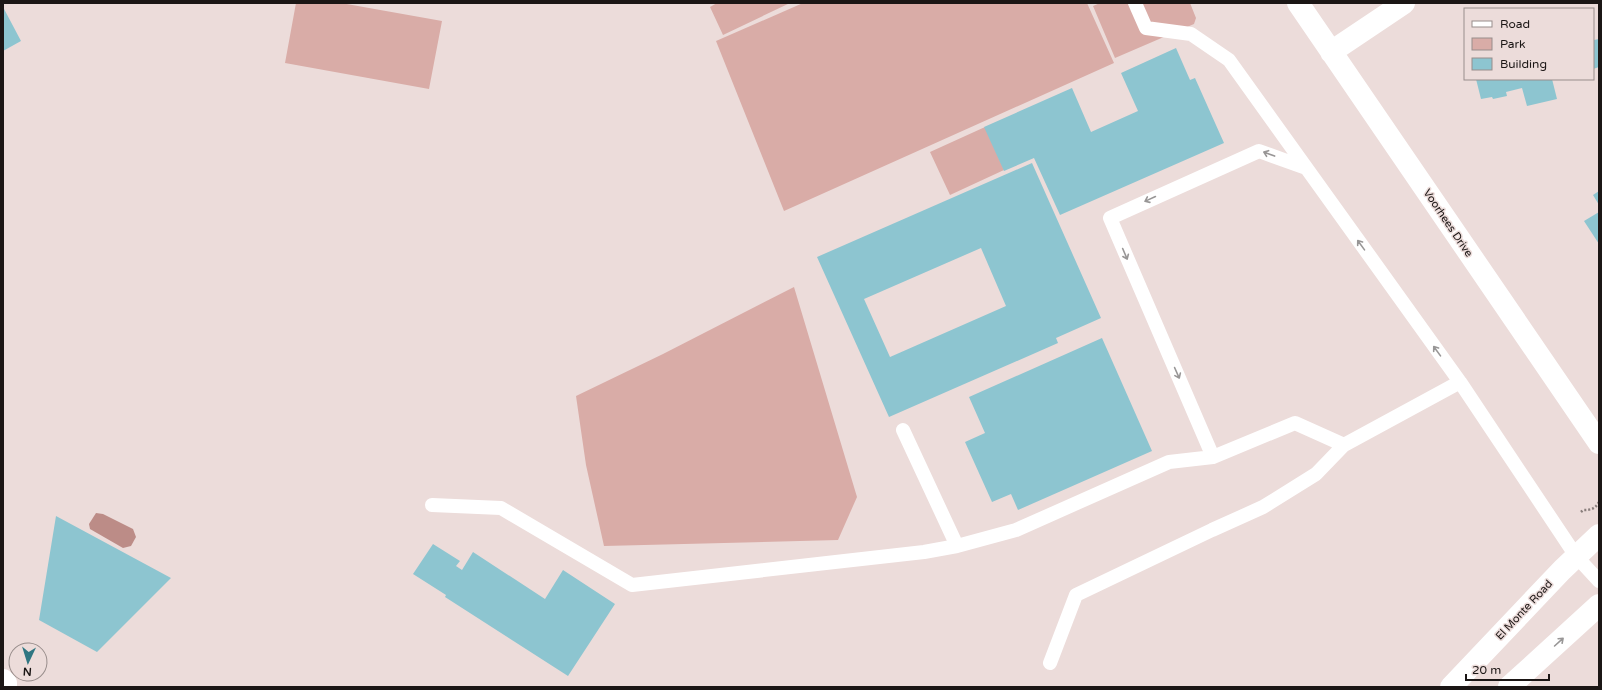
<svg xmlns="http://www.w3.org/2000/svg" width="1602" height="690" font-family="'Varela Round',sans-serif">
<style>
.green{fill:#d9aca7}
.water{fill:#bc8c87}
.building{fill:#8dc5d0;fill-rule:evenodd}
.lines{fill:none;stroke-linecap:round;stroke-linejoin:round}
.path{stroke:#897e7c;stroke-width:2.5;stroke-dasharray:2 2;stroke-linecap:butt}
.service{stroke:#fff;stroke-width:14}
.minor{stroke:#fff;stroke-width:22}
.secondary{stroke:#fff;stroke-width:22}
.oneway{stroke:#989696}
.labels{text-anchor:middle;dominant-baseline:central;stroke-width:3;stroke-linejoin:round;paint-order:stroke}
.street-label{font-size:11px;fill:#1b1615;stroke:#ecdcda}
</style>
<rect width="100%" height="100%" fill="#ecdcda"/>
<!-- green -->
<path class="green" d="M296,3H341L442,21L429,89L285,63Z
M717,3H790L723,35L710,7Z
M803,3H1087L1114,63L784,211L716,41Z
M1100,3H1190L1196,18L1194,24L1115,58L1093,6Z
M985,127L1004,170L950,195L930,152Z
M794,287L857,497L838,540L604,546L586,465L576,396L663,354Z"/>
<!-- water -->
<path class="water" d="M96,513L103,514L133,529L136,537L131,546L123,548L90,529L89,524Z"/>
<!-- building -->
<path class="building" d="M3,7L21,41L3,51Z
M1593,37L1594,40L1599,39V67L1593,69Z
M1176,48L1190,80L1195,78L1224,143L1060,215L1034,158L1004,171L984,127L1072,88L1091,132L1138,111L1121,73Z
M1476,79H1552L1557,99L1527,106L1522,88L1506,92L1507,96L1493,99L1492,97L1481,99Z
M1032,163L1101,318L1056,338L1058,343L889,417L817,257ZM981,248L1006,306L890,357L864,299Z
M1599,191V205L1593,195Z
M1599,212V244L1584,221Z
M1102,338L1152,451L1018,510L1011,494L992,502L965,442L985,433L969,397Z
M56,516L171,578L97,652L39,620Z
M433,544L460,561L456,566L462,570L473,552L545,599L563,570L615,604L568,676L445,597L446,595L413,574Z"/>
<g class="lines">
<!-- path -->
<path class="path" d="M1581,512L1583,510C1591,510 1595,509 1599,502"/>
<!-- service -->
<path class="service" d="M1135,3L1146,28L1191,34L1229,60L1460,382L1576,556L1599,581
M903,430L957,546
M1213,457L1110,218L1259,151L1306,168
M432,505L501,508L632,585L924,552L957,546L1016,530L1169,462L1213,457L1295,423L1344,445
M1050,663L1076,595L1212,530L1263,507L1316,474L1344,445L1460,382"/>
<!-- minor -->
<path class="minor" d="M1298,3L1599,443
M1331,52L1404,3
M3,680L6,683V687"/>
<!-- secondary -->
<path class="secondary" d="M1451,687L1562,570L1599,535
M1509,687L1599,605"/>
</g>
<!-- one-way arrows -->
<defs><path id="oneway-shaft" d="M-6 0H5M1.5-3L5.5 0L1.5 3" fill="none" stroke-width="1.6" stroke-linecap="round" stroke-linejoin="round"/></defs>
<g class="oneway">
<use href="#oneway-shaft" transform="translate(1269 154) rotate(-160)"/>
<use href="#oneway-shaft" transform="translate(1150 199) rotate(155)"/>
<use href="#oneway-shaft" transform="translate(1361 245) rotate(-126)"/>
<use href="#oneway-shaft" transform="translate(1125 254) rotate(67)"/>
<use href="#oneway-shaft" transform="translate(1437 351) rotate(-126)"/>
<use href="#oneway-shaft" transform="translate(1177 373) rotate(66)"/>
<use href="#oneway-shaft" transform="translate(1559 642) rotate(-42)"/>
</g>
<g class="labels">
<!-- street labels -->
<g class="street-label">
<text transform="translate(1448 223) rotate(56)">Voorhees Drive</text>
<text transform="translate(1524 610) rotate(-47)">El Monte Road</text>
</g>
</g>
<!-- border -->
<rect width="1602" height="690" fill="none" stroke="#1b1615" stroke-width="8"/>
<!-- legend -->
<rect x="1464" y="8" width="130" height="72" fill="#ecdcda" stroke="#988d8b"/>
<rect x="1472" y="21" width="20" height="6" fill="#ffffff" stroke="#988d8b"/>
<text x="1500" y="28" font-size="12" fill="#1b1615">Road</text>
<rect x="1472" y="38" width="20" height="12" fill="#d9aca7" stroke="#988d8b"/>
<text x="1500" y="48" font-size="12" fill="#1b1615">Park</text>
<rect x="1472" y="58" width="20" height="12" fill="#8dc5d0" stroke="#988d8b"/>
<text x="1500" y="68" font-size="12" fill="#1b1615">Building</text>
<!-- north arrow -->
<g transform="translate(28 662) rotate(184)"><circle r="19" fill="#ecdcda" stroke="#988d8b"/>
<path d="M0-3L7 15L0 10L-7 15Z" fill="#2f7682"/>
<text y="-6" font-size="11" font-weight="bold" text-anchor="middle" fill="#1b1615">N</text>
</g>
<!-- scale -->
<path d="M1466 674v6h83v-6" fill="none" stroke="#1b1615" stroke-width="2"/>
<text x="1472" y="674" font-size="12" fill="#1b1615" stroke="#ecdcda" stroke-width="3" paint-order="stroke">20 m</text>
</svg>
